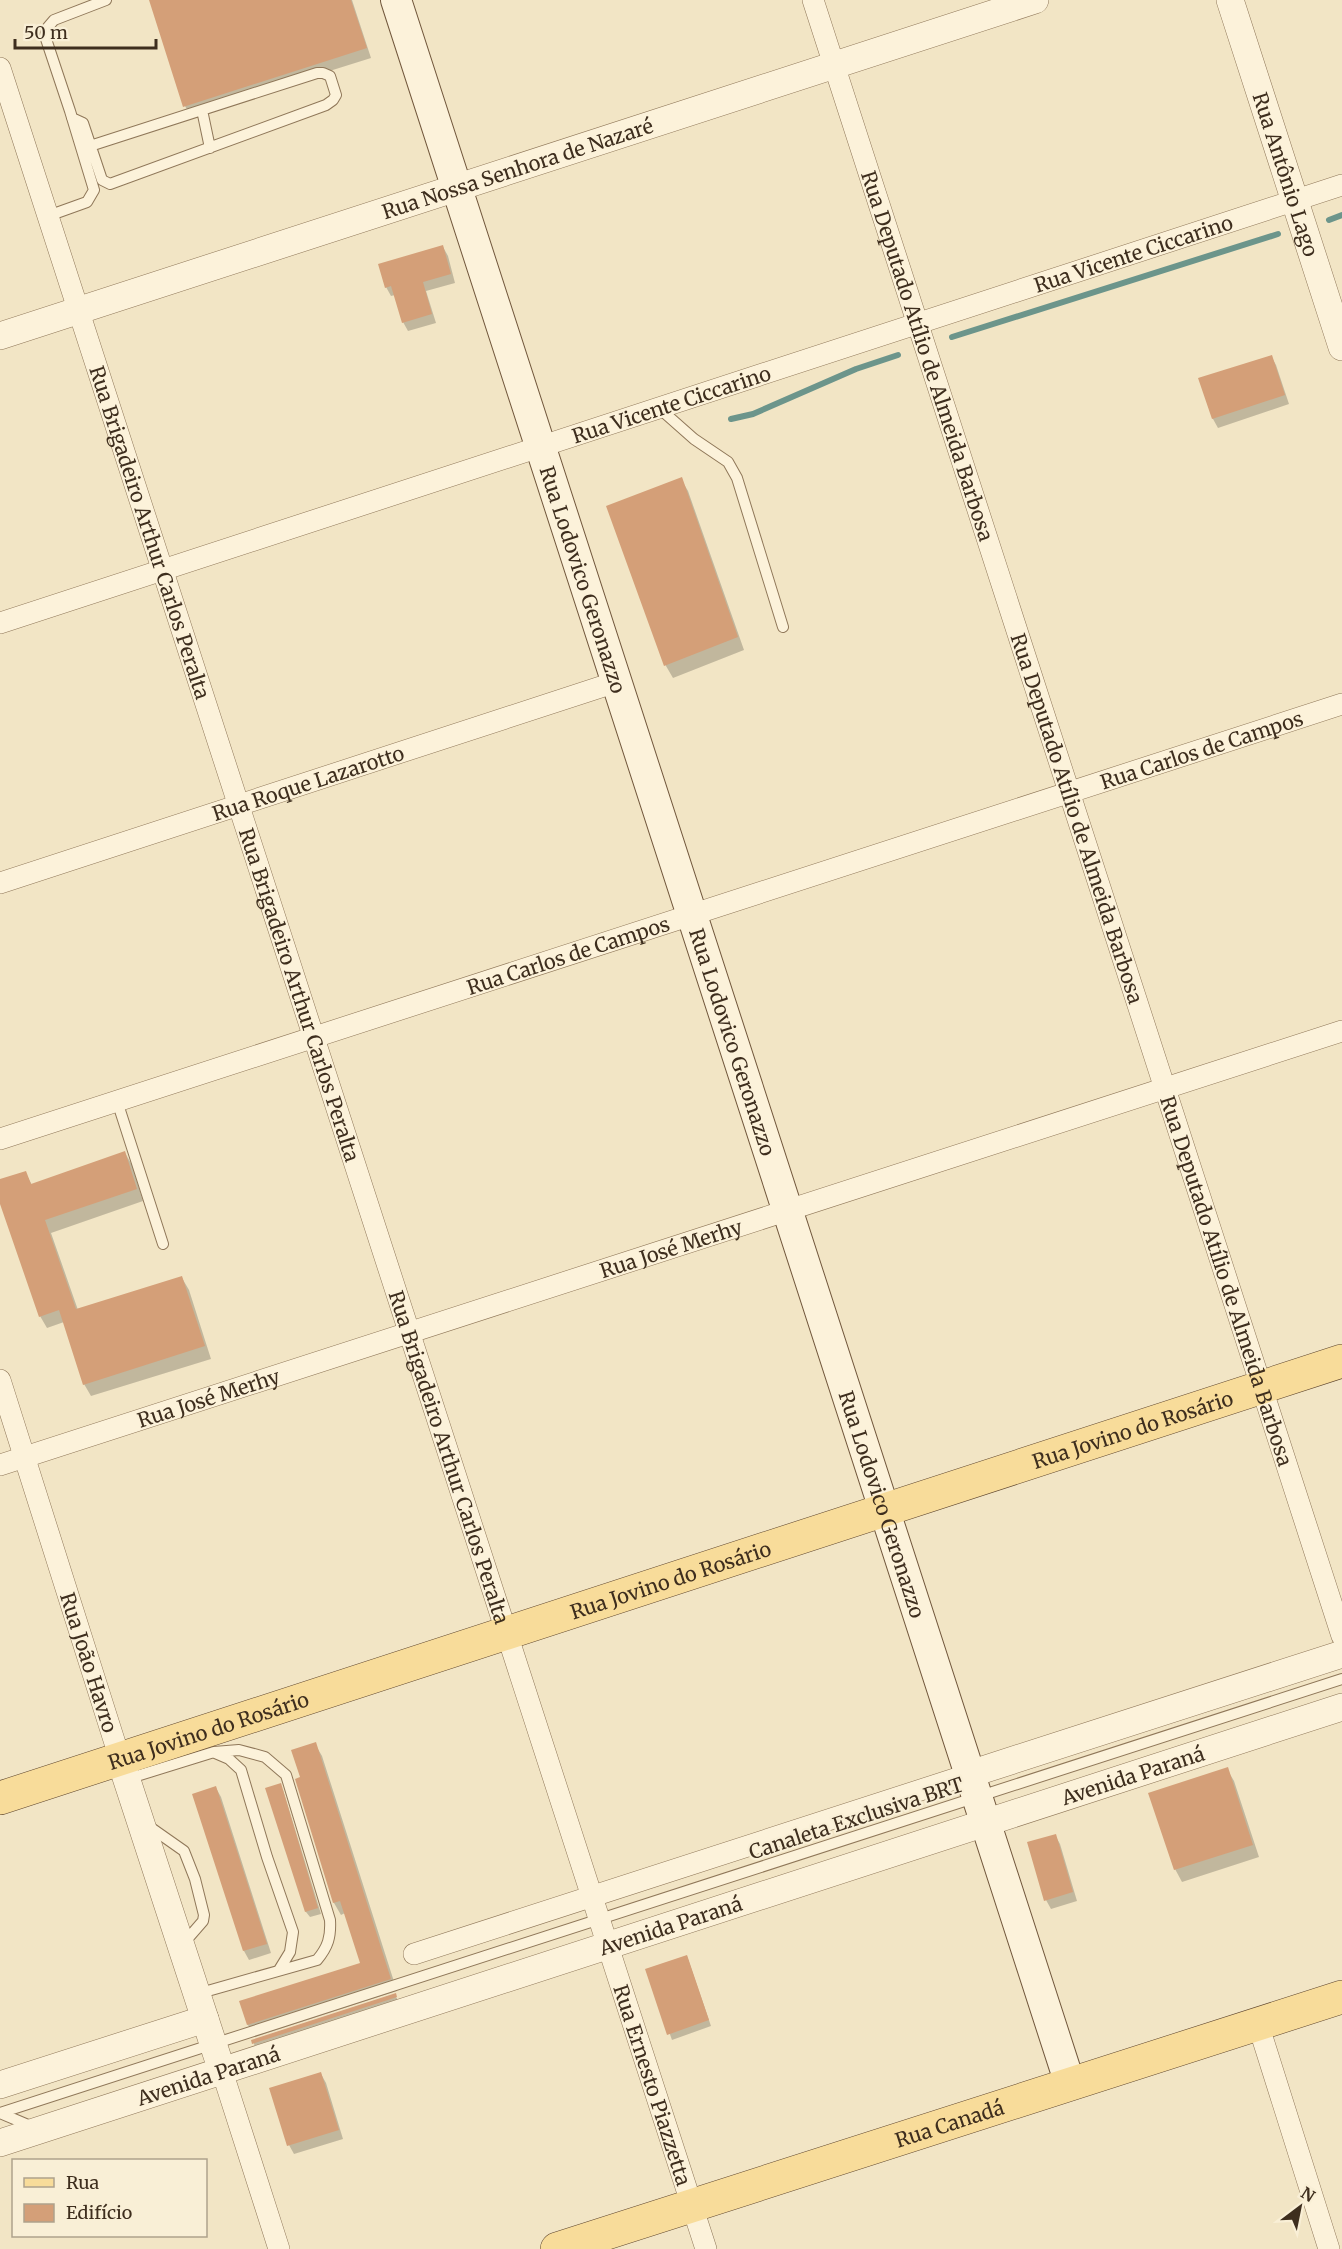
<svg xmlns="http://www.w3.org/2000/svg" width="1342" height="2249" font-family="Merriweather,serif">
<style>
.shadow{fill:#0003}
.lines{fill:none;stroke-linecap:round;stroke-linejoin:round}
.stream{stroke:#6c958b;stroke-width:6}
.building{fill:#d49f78}
.service-casing{stroke:#8f7759;stroke-width:12}
.minor-casing{stroke:#8f7759;stroke-width:22}
.tertiary-casing{stroke:#8f7759;stroke-width:28}
.secondary-casing{stroke:#71573c;stroke-width:32}
.primary-casing{stroke:#5d442d;stroke-width:34}
.service{stroke:#fcf2da;stroke-width:10}
.minor{stroke:#fcf2da;stroke-width:21}
.tertiary{stroke:#fcf2da;stroke-width:27}
.secondary{stroke:#fcf2da;stroke-width:30}
.primary{stroke:#f8dc9a;stroke-width:33}
.labels{text-anchor:middle;dominant-baseline:central;stroke-width:4.5;stroke-linejoin:round;paint-order:stroke}
.street-label{font-size:20px;fill:#3e2e1e;stroke:#f9efd6}
</style>
<rect width="100%" height="100%" fill="#f2e5c5"/>
<!-- shadow -->
<path class="shadow" d="M151,0H352L371,58L190,115L185,106Z
M443,247L448,256L455,283L426,291L436,323L408,331L403,322L395,295L391,296L386,287Z
M1271,356L1276,365L1289,404L1218,428L1213,419L1199,379Z
M681,479L688,491L744,650L673,678L666,666L608,507Z
M125,1153L132,1165L143,1201L51,1233L78,1310L182,1278L189,1290L211,1359L91,1396L84,1384L64,1322L47,1328L40,1316L0,1199V1181L25,1172L32,1185Z
M315,1744L322,1756L397,1991L255,2037L248,2025L241,2002L362,1964L345,1913L341,1915L334,1903L302,1778Z
M1227,1769L1234,1781L1259,1857L1182,1882L1175,1869Z
M216,1788L221,1797L271,1953L249,1960L244,1951L194,1795Z
M267,1789L283,1790L321,1914L310,1917L306,1912Z
M1055,1835L1060,1844L1077,1901L1051,1909L1046,1900Z
M687,1956L711,2026L672,2040L647,1970Z
M395,1995L400,2004L259,2053L254,2044L253,2041Z
M321,2074L326,2083L343,2139L294,2154L289,2145Z"/>
<g class="lines">
<!-- stream -->
<path class="stream" d="M1329,220L1342,215
M952,337L1278,234
M731,419L753,414L856,369L898,355"/>
</g>
<!-- building -->
<path class="building" d="M149,0H351L367,48L183,107Z
M443,245L451,274L423,282L432,314L402,323L391,286L385,288L378,264Z
M1272,355L1285,395L1212,419L1198,378Z
M682,477L738,637L664,666L606,506Z
M125,1151L137,1189L45,1220L76,1309L182,1276L205,1346L83,1385L59,1310L39,1317L0,1204V1179L26,1171L31,1184Z
M316,1742L391,1979L247,2025L239,2001L360,1963L340,1901L333,1903L295,1779L300,1777L291,1750Z
M1228,1767L1253,1845L1174,1870L1148,1793Z
M281,1783L318,1908L305,1912L265,1788Z
M216,1786L267,1944L243,1951L192,1794Z
M1056,1834L1073,1892L1044,1901L1027,1842Z
M687,1955L709,2020L667,2035L645,1969Z
M396,1993L397,1997L252,2044L251,2040Z
M321,2072L339,2130L287,2146L269,2088Z"/>
<g class="lines">
<!-- service casing -->
<g class="service-casing">
<path id="service" d="M202,110L210,148
M72,118L83,123L102,180L110,184L326,105L333,100L336,95L330,76L323,73H317L90,146
M48,216L87,202L94,190L70,111L45,36L48,27L54,20L106,0
M659,408L694,439L728,462L737,478L783,627
M117,1101L163,1244
M215,1753L229,1759L241,1770L267,1857L293,1932L290,1952L279,1970
M127,1779L214,1752L239,1750L265,1757L286,1775L330,1920C331,1937 328,1947 317,1960L197,1994
M147,1825L184,1851L195,1879L204,1915L203,1921L183,1944
M0,2113L1342,1679
M0,2113L33,2127"/>
</g>
<!-- minor casing -->
<g class="minor-casing">
<g id="minor">
<path id="s1" d="M813,0L1342,1636"/>
<path id="s2" d="M0,68L706,2249"/>
<path id="s3" d="M0,623L1342,185"/>
<path id="s4" d="M0,883L616,682"/>
<path id="s5" d="M0,1139L1342,704"/>
<path id="s6" d="M0,1380L120,1759"/>
<path id="s7" d="M0,1465L1342,1031"/>
<path d="M414,1954L970,1774"/>
<path d="M1258,2024L1329,2249"/>
<path d="M222,2071L279,2249"/>
</g>
</g>
<!-- tertiary casing -->
<g class="tertiary-casing">
<g id="tertiary">
<path id="s8" d="M1230,0L1342,347"/>
<path id="s9" d="M0,336L1035,0"/>
<path d="M120,1759L222,2071"/>
<path d="M970,1774L1342,1654"/>
<path d="M0,2085L205,2019"/>
<path id="s10" d="M0,2143L1342,1707"/>
</g>
</g>
<!-- secondary casing -->
<g class="secondary-casing">
<g id="secondary">
<path id="s11" d="M396,0L1070,2084"/>
</g>
</g>
<!-- primary casing -->
<g class="primary-casing">
<g id="primary">
<path id="s12" d="M0,1798L1342,1361"/>
<path id="s13" d="M557,2249L1342,1997"/>
</g>
</g>
<!-- service -->
<use href="#service" class="service"/>
<!-- minor -->
<use href="#minor" class="minor"/>
<!-- tertiary -->
<use href="#tertiary" class="tertiary"/>
<!-- secondary -->
<use href="#secondary" class="secondary"/>
<!-- primary -->
<use href="#primary" class="primary"/>
</g>
<g class="labels">
<!-- street labels -->
<g class="street-label">
<text stroke="none"><textPath href="#s9" startOffset="544">Rua Nossa Senhora de Nazaré</textPath></text>
<text stroke="none"><textPath href="#s8" startOffset="183">Rua Antônio Lago</textPath></text>
<text stroke="none"><textPath href="#s3" startOffset="1192">Rua Vicente Ciccarino</textPath></text>
<text stroke="none"><textPath href="#s1" startOffset="374">Rua Deputado Atílio de Almeida Barbosa</textPath></text>
<text stroke="none"><textPath href="#s3" startOffset="706">Rua Vicente Ciccarino</textPath></text>
<text stroke="none"><textPath href="#s2" startOffset="488">Rua Brigadeiro Arthur Carlos Peralta</textPath></text>
<text stroke="none"><textPath href="#s11" startOffset="609">Rua Lodovico Geronazzo</textPath></text>
<text stroke="none"><textPath href="#s5" startOffset="1263">Rua Carlos de Campos</textPath></text>
<text stroke="none"><textPath href="#s4" startOffset="324">Rua Roque Lazarotto</textPath></text>
<text stroke="none"><textPath href="#s1" startOffset="860">Rua Deputado Atílio de Almeida Barbosa</textPath></text>
<text stroke="none"><textPath href="#s5" startOffset="597">Rua Carlos de Campos</textPath></text>
<text stroke="none"><textPath href="#s2" startOffset="974">Rua Brigadeiro Arthur Carlos Peralta</textPath></text>
<text stroke="none"><textPath href="#s11" startOffset="1095">Rua Lodovico Geronazzo</textPath></text>
<text stroke="none"><textPath href="#s7" startOffset="705">Rua José Merhy</textPath></text>
<text stroke="none"><textPath href="#s1" startOffset="1346">Rua Deputado Atílio de Almeida Barbosa</textPath></text>
<text stroke="none"><textPath href="#s7" startOffset="219">Rua José Merhy</textPath></text>
<text stroke="none"><textPath href="#s12" startOffset="1191">Rua Jovino do Rosário</textPath></text>
<text stroke="none"><textPath href="#s2" startOffset="1460">Rua Brigadeiro Arthur Carlos Peralta</textPath></text>
<text stroke="none"><textPath href="#s11" startOffset="1581">Rua Lodovico Geronazzo</textPath></text>
<text stroke="none"><textPath href="#s12" startOffset="705">Rua Jovino do Rosário</textPath></text>
<text stroke="none"><textPath href="#s6" startOffset="296">Rua João Havro</textPath></text>
<text stroke="none"><textPath href="#s12" startOffset="219">Rua Jovino do Rosário</textPath></text>
<text stroke="none"><textPath href="#s10" startOffset="1191">Avenida Paraná</textPath></text>
<text transform="translate(856 1818) rotate(-18)">Canaleta Exclusiva BRT</text>
<text stroke="none"><textPath href="#s10" startOffset="705">Avenida Paraná</textPath></text>
<text stroke="none"><textPath href="#s10" startOffset="219">Avenida Paraná</textPath></text>
<text stroke="none"><textPath href="#s2" startOffset="2120">Rua Ernesto Piazzetta</textPath></text>
<text stroke="none"><textPath href="#s13" startOffset="412">Rua Canadá</textPath></text>
</g>
</g>
<!-- legend -->
<rect x="12" y="2159" width="195" height="78" fill="#f9efd6" stroke="#aea28c" stroke-width="1.5"/>
<rect x="24" y="2178" width="30" height="9" fill="#f8dc9a" stroke="#aea28c" stroke-width="1.5"/>
<text x="66" y="2189" font-size="18" fill="#3e2e1e">Rua</text>
<rect x="24" y="2204" width="30" height="18" fill="#d49f78" stroke="#aea28c" stroke-width="1.5"/>
<text x="66" y="2219" font-size="18" fill="#3e2e1e">Edifício</text>
<!-- north arrow -->
<g transform="translate(1300 2207) rotate(32)" stroke="#f9efd6" stroke-width="4.5" paint-order="stroke">
<path d="M0-4.5L10 22L0 15L-10 22Z" fill="#3e2e1e"/>
<text y="-9" font-size="16" font-weight="bold" text-anchor="middle" fill="#3e2e1e">N</text>
</g>
<!-- scale -->
<path d="M15 39v9h141v-9" fill="none" stroke="#3e2e1e" stroke-width="3"/>
<text x="24" y="39" font-size="18" fill="#3e2e1e" stroke="#f9efd6" stroke-width="4.5" paint-order="stroke">50 m</text>
</svg>
